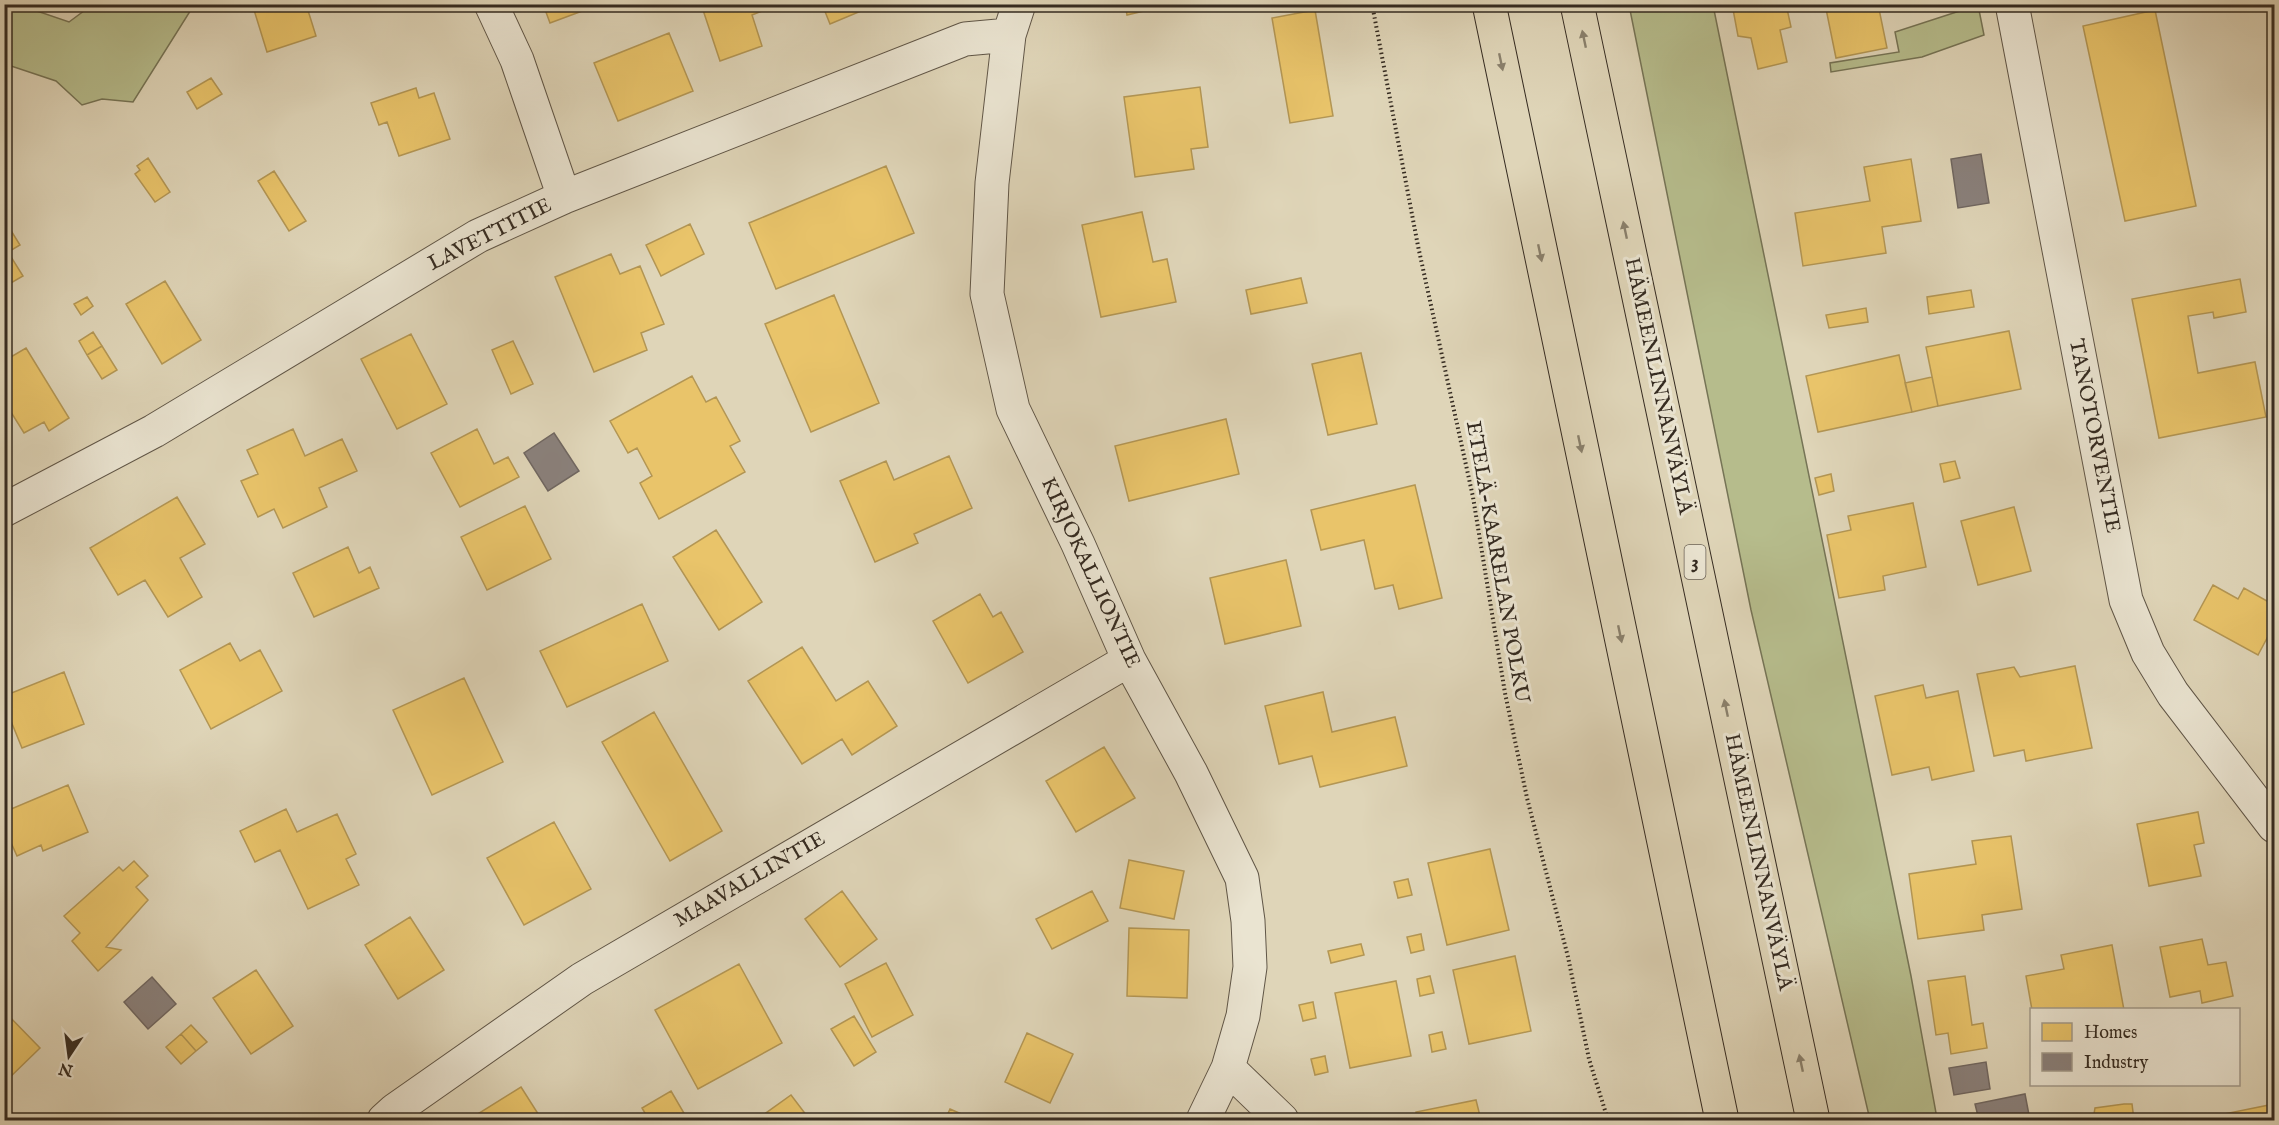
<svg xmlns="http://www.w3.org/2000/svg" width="2279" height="1125" font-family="'IM FELL English',serif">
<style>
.green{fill:#b6bc8c;stroke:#767456;stroke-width:1.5}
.homes{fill:#e9c46a;stroke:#b39654;stroke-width:1.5}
.industry{fill:#8a817c;stroke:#706761;stroke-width:1.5}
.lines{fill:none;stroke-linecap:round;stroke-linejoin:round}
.service-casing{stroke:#605647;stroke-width:19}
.minor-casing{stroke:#605647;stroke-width:35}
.trunk-casing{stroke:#352b21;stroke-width:35}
.path{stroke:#352b21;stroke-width:4;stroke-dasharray:1.5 3;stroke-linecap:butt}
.service{stroke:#eae4d1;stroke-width:16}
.minor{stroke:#eae4d1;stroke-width:33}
.trunk{stroke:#dfd5b8;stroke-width:33}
.oneway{fill:#8a806c}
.labels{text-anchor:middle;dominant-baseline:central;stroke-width:6;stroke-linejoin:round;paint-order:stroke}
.shield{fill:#eae4d1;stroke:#6b6256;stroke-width:1.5}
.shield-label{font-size:20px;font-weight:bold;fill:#352b21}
.street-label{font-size:21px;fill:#352b21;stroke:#eae4d1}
</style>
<rect width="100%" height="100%" fill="#dfd5b8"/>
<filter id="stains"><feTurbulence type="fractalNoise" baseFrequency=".00333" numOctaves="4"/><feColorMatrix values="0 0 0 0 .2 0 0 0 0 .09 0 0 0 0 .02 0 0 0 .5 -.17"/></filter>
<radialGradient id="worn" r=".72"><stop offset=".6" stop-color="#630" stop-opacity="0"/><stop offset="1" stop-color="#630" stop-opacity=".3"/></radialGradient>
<!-- green -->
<path class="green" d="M5,4L32,5L31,9L69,22L92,5H194L133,102L102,99L82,105L56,81L5,64Z
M1629,5H1713L1911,976L1936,1113L1942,1120H1870L1751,610Z
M1978,5L1984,35L1922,57L1831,72L1830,63L1899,52L1895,32Z"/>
<!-- homes -->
<path class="homes" d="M271,4H306L316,36L267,52L254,10Z
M543,4H601L550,23Z
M701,4H766L767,9L752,15L762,46L720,61Z
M822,4H873V6L830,24Z
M1125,4H1173L1127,15Z
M1732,4H1786L1791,27L1780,30L1787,62L1758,69L1751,38L1738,36Z
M1825,4H1878L1887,48L1836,58Z
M1315,10L1333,116L1290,123L1272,18Z
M2155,10L2196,206L2125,221L2083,26Z
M669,33L693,91L618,121L594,63Z
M211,78L222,94L197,109L187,92Z
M1200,87L1208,147L1191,149L1194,169L1135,177L1124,97Z
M416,88L419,98L434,93L450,139L399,156L387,122L379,125L371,103Z
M148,158L170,192L155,202L135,174L140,170L137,166Z
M1911,159L1921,221L1882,227L1886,253L1803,266L1795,213L1870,201L1864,167Z
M886,166L914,233L776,289L749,223Z
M274,171L306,221L289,231L258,181Z
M1142,212L1153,262L1167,259L1176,302L1101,317L1082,225Z
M690,224L704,254L661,276L646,245Z
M10,229L20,245L8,252L23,276L4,287V232Z
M611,254L620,274L640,266L664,324L641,333L647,350L594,372L555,277Z
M1301,278L1307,303L1251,314L1246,290Z
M2240,279L2246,312L2214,318L2213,312L2188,316L2198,373L2255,362L2266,417L2159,438L2132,299Z
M165,281L201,340L162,364L126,304Z
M1971,290L1974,307L1929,314L1927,297Z
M834,295L879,403L811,432L765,324Z
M87,297L93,306L81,315L74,304Z
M1866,308L1868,322L1829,328L1826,315Z
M2009,331L2021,389L1938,406L1926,347Z
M93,332L102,346L87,355L79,341Z
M411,334L447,404L397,429L361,359Z
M513,341L533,384L511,394L492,350Z
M102,346L117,370L102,379L87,355Z
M26,348L69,418L49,431L44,422L24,433L4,401V361Z
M1361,353L1377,424L1328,435L1312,364Z
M1899,355L1912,412L1818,432L1806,376Z
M692,376L706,402L716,397L740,441L730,446L745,472L659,519L640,483L652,476L637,448L628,453L610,421Z
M1932,377L1938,406L1912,412L1905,383Z
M1226,419L1239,474L1129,501L1115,446Z
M293,429L305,456L342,439L357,471L319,488L327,507L283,528L274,509L258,517L241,481L258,474L247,450Z
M477,429L494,464L508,457L519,477L460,507L431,453Z
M949,456L972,508L914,534L918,543L875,562L840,481L886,461L894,480Z
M1955,461L1960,478L1944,482L1940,464Z
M1831,474L1834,491L1819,495L1815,478Z
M1415,485L1442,598L1399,609L1393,585L1375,589L1364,540L1321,550L1311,510Z
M177,497L205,544L180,558L202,597L168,617L145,580L118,595L90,548Z
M1913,503L1926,567L1883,576L1885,590L1839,598L1827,535L1851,530L1848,516Z
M525,506L551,559L487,590L461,537Z
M2014,507L2031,571L1978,585L1961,521Z
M716,530L762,602L719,630L673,557Z
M348,547L359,573L370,567L379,588L314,617L293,573Z
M1286,560L1301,626L1225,644L1210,578Z
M2213,585L2238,599L2244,588L2274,605V625L2258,655L2194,620Z
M980,594L993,617L1001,612L1023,652L968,683L933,621Z
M642,604L668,661L567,707L540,651Z
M230,643L240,661L260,650L282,691L211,729L180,670Z
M802,647L836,701L868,681L897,726L852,755L842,739L802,764L748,681Z
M2075,666L2092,748L2026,761L2024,750L1994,756L1977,674L2014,667L2020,677Z
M64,672L84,724L22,748L4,704V696Z
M464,678L503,762L432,795L393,710Z
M1923,685L1926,698L1958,691L1974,771L1932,780L1929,767L1892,775L1875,696Z
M1323,692L1332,732L1395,717L1407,766L1320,787L1312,756L1279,764L1265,706Z
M654,712L722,831L670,861L602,742Z
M1104,747L1135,798L1076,832L1046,781Z
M68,785L88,832L43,851L41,845L17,856L4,827V812Z
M286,809L297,832L337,814L356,854L346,859L359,885L308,909L280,850L255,862L240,831Z
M2198,812L2204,843L2194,845L2201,876L2149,886L2137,824Z
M554,822L591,889L524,925L487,858Z
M2011,836L2022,909L1982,915L1984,930L1918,939L1909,874L1976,864L1972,841Z
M1490,849L1509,930L1447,945L1428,863Z
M1129,860L1184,871L1174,919L1120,908Z
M134,861L148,876L136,887L148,900L106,947L121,950L98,971L72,941L80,933L64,916L119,867L123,871Z
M1408,879L1412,895L1398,898L1394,882Z
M842,891L877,939L840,967L805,919Z
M1092,891L1108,921L1052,949L1036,919Z
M410,917L444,970L398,999L365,945Z
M1129,928L1189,930L1187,998L1127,996Z
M1421,934L1424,950L1411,953L1407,937Z
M2202,939L2208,965L2226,962L2233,996L2202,1003L2200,991L2170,997L2160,947Z
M1361,944L1364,955L1331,963L1328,951Z
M2112,945L2124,1010H2032L2026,976L2064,969L2061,955Z
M1515,956L1531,1031L1469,1044L1453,970Z
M886,963L913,1015L872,1037L845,984Z
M739,964L782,1043L698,1089L655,1010Z
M256,970L293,1026L251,1054L213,998Z
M1430,976L1434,993L1420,996L1417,979Z
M1965,976L1972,1025L1983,1023L1987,1048L1951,1054L1948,1033L1936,1035L1928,981Z
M1396,981L1411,1056L1350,1068L1335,993Z
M1313,1002L1316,1018L1303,1021L1299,1005Z
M4,1011L40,1048L4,1083Z
M854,1016L876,1052L854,1066L831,1029Z
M191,1025L207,1042L196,1051L181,1034Z
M1442,1032L1446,1049L1432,1052L1429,1035Z
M1027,1033L1073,1054L1050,1103L1005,1082Z
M181,1034L196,1051L181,1064L166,1047Z
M1325,1056L1328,1072L1315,1075L1311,1059Z
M521,1087L542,1120H468Z
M671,1091L688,1120H649L642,1108Z
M791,1095L810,1120H756Z
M1476,1100L1481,1120H1418L1416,1112Z
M2124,1104H2132L2134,1120H2093L2095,1108Z
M2274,1104V1120H2225L2224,1114Z
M950,1109L975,1120H945Z"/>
<!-- industry -->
<path class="industry" d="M1981,154L1989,203L1958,208L1951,159Z
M554,433L579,471L548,491L524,453Z
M152,977L176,1004L148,1029L124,1002Z
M1986,1062L1990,1089L1954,1095L1949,1068Z
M2025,1094L2029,1115L2001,1120H1979L1975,1104Z"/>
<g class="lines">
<!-- service casing -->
<g class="service-casing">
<path id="service" d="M4,1118L7,1120"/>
</g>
<!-- minor casing -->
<g class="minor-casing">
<path id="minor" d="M491,4L517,60L564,197
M1019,4L1009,35L992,183L987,294L1013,409L1078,544L1129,660L1191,773L1242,878L1248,921L1250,967L1243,1016L1228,1068L1203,1120
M2012,4L2126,600L2148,653L2173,694L2274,826
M4,510L154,431L478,236L564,197L965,39L1009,35
M1228,1068L1282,1120
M384,1120L395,1110L582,979L1129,660"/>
</g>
<!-- trunk casing -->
<g class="trunk-casing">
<path id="trunk" d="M1489,4L1722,1120
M1577,4L1813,1120"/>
</g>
<!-- path -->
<path class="path" d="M1372,4L1418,246L1473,497L1505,693L1527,798L1568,957L1589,1059L1608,1120"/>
<!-- service -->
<use href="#service" class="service"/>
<!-- minor -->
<use href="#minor" class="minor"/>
<!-- trunk -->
<use href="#trunk" class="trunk"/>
</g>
<!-- one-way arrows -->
<defs><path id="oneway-solid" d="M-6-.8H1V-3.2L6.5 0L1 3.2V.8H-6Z" transform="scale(1.5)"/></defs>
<g class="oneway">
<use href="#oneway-solid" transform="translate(1584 39) rotate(-102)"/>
<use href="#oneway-solid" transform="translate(1501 62) rotate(78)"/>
<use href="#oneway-solid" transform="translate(1625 230) rotate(-102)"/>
<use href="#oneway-solid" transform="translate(1540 253) rotate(78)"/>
<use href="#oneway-solid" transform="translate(1580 444) rotate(78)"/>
<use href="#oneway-solid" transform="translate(1620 634) rotate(78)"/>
<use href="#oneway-solid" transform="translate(1726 708) rotate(-102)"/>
<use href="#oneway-solid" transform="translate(1801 1063) rotate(-102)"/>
</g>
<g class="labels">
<!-- shield labels -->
<rect class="shield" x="1684.5" y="545" width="21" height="34" rx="4.5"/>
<g class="shield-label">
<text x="1695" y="562">3</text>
</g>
<!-- street labels -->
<g class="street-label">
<text transform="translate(490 235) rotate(-27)">LAVETTITIE</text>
<text transform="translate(1658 386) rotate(78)">HÄMEENLINNANVÄYLÄ</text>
<text transform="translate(2094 436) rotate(79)">TANOTORVENTIE</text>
<text transform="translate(1497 562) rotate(80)">ETELÄ-KAARELAN POLKU</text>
<text transform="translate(1090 573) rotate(65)">KIRJOKALLIONTIE</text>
<text transform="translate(1758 862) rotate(78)">HÄMEENLINNANVÄYLÄ</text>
<text transform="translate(750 880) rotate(-30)">MAAVALLINTIE</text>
</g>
</g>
<!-- margin -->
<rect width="2279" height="1125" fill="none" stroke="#dfd5b8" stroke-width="24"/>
<rect x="6" y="6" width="2267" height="1113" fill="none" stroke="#352b21" stroke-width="3"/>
<rect x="12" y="12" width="2255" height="1101" fill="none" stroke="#352b21" stroke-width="1.5"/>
<!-- legend -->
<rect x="2030" y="1008" width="210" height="78" fill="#eae4d1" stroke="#a29a8b" stroke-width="1.5"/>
<rect x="2042" y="1023" width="30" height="18" fill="#e9c46a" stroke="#a29a8b" stroke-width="1.5"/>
<text x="2084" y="1038" font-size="18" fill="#352b21">Homes</text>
<rect x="2042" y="1053" width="30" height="18" fill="#8a817c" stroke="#a29a8b" stroke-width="1.5"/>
<text x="2084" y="1068" font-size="18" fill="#352b21">Industry</text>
<!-- north arrow -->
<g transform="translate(69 1056) rotate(193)" stroke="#eae4d1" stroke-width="4.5" paint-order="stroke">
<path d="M0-4.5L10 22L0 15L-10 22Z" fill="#352b21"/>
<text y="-9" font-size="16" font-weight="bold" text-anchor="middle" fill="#352b21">N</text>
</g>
<rect width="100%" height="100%" filter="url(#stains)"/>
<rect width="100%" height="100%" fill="url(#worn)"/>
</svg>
